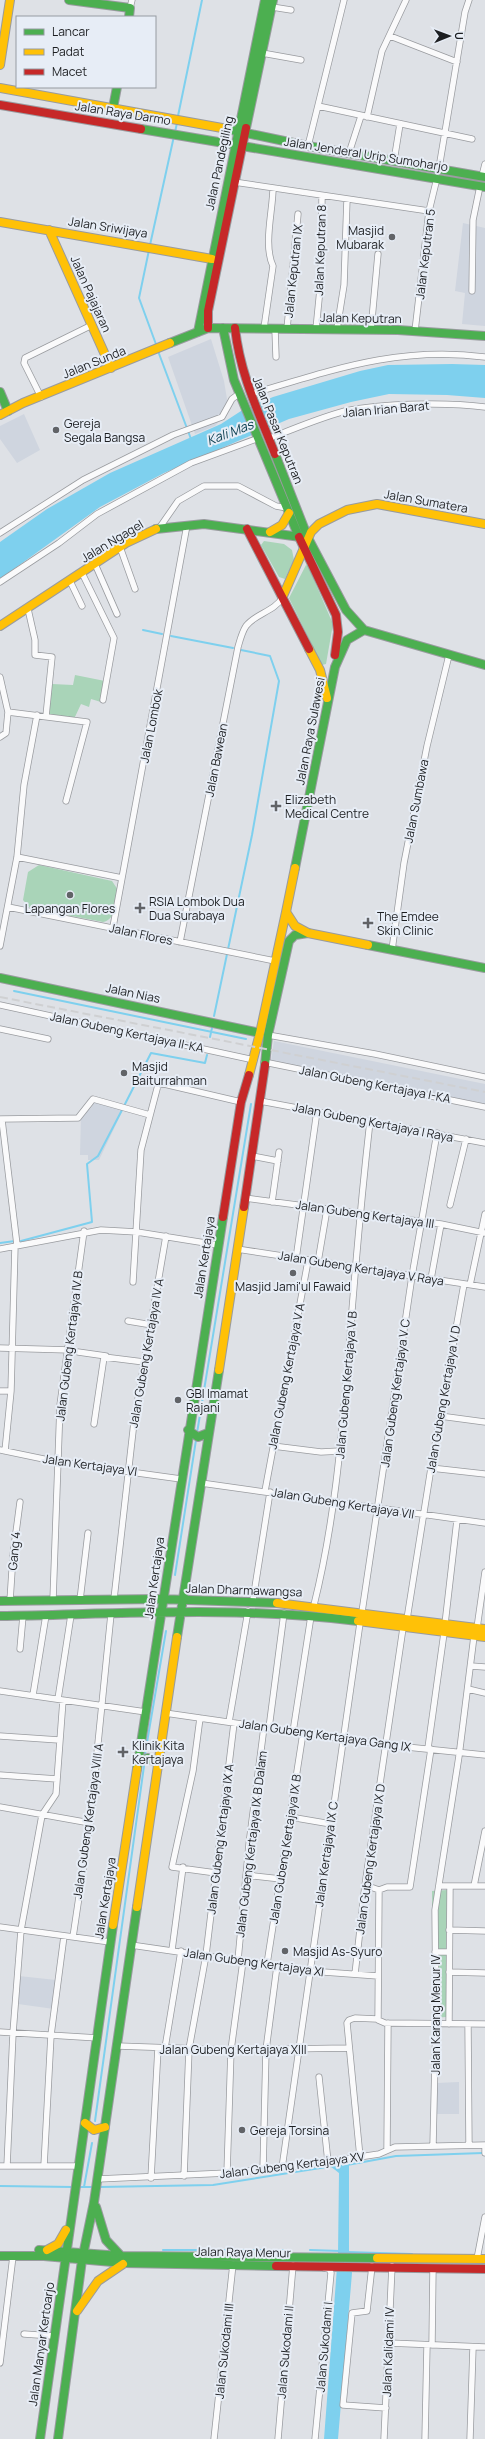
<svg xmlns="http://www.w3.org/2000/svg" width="485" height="2439" font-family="Manrope,sans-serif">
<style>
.built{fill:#cfd5df}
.green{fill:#a9d4b8}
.water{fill:#7ed0ee}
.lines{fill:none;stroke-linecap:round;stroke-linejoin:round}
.stream{stroke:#7ed0ee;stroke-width:2}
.street-casing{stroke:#999b9f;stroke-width:7}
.fast-casing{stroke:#999b9f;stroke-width:10}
.slow-casing{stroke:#999b9f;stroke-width:10}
.jam-casing{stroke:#999b9f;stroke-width:10}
.street{stroke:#fafafb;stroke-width:5.5}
.fast{stroke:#4caf50;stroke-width:8}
.slow{stroke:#ffc107;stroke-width:8}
.jam{stroke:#c62828;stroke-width:8}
.rail{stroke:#cfd0d2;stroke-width:2;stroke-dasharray:8 4;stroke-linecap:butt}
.poi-dot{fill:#616367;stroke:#e7edf6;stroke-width:1.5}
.labels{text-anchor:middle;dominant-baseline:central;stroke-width:4;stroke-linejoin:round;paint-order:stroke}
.street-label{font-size:12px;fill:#1d1f22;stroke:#e7edf6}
.poi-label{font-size:12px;fill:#1d1f22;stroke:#e7edf6;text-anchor:start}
.water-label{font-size:13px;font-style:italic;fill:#0b3f50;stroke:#e7edf6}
</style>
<rect width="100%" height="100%" fill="#dee1e6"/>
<!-- built -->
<path class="built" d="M463,223L485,228V326L462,324L465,293L455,291Z
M211,339L224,381L229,411L215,426L195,434L168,357Z
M24,414L40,450L17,463L0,439V426Z
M274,1041L485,1084V1104L271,1061Z
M94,1101L123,1110L99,1160H88V1155H80L81,1115L91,1108Z
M19,1976L56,1980L54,2009L18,2004Z
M459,2082V2114H436V2083Z"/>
<!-- green -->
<path class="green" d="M264,541L284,544L292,550L294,560L285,579L279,577L261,545Z
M306,565L308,566L333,624L326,664L322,665L289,598Z
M75,675L105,681L101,702L91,699L89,707L81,704L74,719L48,715L52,684L73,685Z
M39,865L112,881L118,890C116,901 116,920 103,922L30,908L23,900L28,872Z
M447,1890L446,2017L433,2018L432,1891Z"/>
<!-- water -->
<path class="water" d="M452,364L485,365V398L447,395L389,394L351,402L289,419L164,473L100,507L0,579V542L47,509L110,473L221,424L241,411L273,397L360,371L388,365Z
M346,2163H349V2254L352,2273L338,2439H324L338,2254L339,2173L330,2166L340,2164L343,2166Z"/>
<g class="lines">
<!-- stream -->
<path class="stream" d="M178,116L202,0
M175,132L177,123
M150,245L174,136
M149,250L139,298L157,347
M158,351L191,439
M143,630L162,634
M171,636L233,648
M14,991L246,1039
M214,1016L252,835L279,681L270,656L241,650
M210,1037L212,1028
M124,1106L151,1053L205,1063L207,1055
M21,1241L92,1222L87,1164L98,1156L122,1110
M0,1243L15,1241
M197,1433L251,1104
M175,1575L196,1440
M145,1754L166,1631
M95,2121L144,1766
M347,2165L396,2156L483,2153
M0,2186L73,2187
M79,2187H93
M84,2187L92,2143
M99,2187L213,2185L333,2166
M163,2250H290
M310,2250L340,2251
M347,2252L412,2254"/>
<!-- street casing -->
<g class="street-casing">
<path id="street" d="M272,7L291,10
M130,8L132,0
M390,36L457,62
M262,53L301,60
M318,106L472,139
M367,117L382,51L406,0
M308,146L344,0
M349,153L361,116
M394,161L400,124
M439,168L465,12L469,0
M482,176L485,164
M234,182L429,211
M472,291L473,220L480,186
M264,328L273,266C263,245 273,210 273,188
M275,329L276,357
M287,329L298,214
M316,329L321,279L322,196
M337,329L344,285L347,199
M371,330L378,254
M415,331L429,211L437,178
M251,394C333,370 398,346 485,357
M41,397L24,363L25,358L92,325
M268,439C293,429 319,418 345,411C382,403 448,402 485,407
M160,527L178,501L204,486H238L276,506L287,508
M0,533L83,480L173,435L222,417L232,399L240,393
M120,547L135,589
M95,564L117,614
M82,573L114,638L103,700
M70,581L82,606
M0,582L59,543L97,514L191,463L259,438
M28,609L35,640V655L52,657L46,716
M0,677L8,712L6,733L0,737
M8,712L87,722L66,801
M17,857L122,878
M8,907L275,961
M113,927L187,525
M180,942L238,647C240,640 242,632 246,626C256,613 274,612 283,597
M0,946L17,857L24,785L37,715
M392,950L404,863L427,746L449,655
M0,1005L254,1060
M0,1029L48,1039
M268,1035L375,1054L485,1077
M264,1062L485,1107
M260,1101L485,1143
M0,1119L78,1118L93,1099L150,1115
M2,1120L17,1245
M252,1156L278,1161
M245,1198L441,1224L485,1233
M272,1202L279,1152
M450,1205L466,1139
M0,1249L101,1230L137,1232L218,1245
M237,1249L485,1287
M296,1259L317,1111
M318,1262L327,1209
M431,1279L441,1224
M133,1282L141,1150L158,1085L164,1084L241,1102
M470,1285L485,1214
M128,1321L152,1325
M0,1348L70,1350
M78,1352L106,1356
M0,1391H11
M440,1416L485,1422
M94,1424L104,1357L144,1362
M273,1446L321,1452L340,1451
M0,1450L58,1462L181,1479
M5,1451L11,1391L15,1246
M431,1468L485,1474
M201,1483L485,1523
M265,1491L308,1261
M114,1599L134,1422L166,1236
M53,1600L60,1405L84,1231
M80,1600L88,1533
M253,1600L270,1492
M10,1601L13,1555L20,1502
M314,1605C334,1525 341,1444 348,1362C354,1281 361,1201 370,1121
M362,1612L412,1276L437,1133
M407,1619L431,1468L464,1284
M445,1624L457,1520
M477,1628L485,1572
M20,1649L23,1616
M471,1666L485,1667
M468,1689L485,1693
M0,1691L146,1712
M33,1695L46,1615
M58,1699L71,1615
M165,1713L387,1745L485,1755
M200,1718L193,1771L172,1867L216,1873
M229,1722L248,1611
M269,1728L284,1613
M293,1732L311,1616
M0,1736L59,1740
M428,1748L444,1633
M0,1775L57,1779
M0,1807L90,1823
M290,1817L331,1824
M246,1875L281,1879
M365,1885L379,1890
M440,1886H485
M474,1886L485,1831
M379,1890L378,2020L385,2023L485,2024
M379,1890L387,1887H410L431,1749
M0,1927L110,1942
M449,1930L485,1931
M73,1937L90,1823L111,1614
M131,1945L310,1971L378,1976
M172,1950L183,1867
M435,1952H449
M238,1960L249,1844L264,1727
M267,1964L303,1733
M449,1972L485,1973
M355,1974L365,1885L403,1628
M449,2024L450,1886
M468,2024L469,2145
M0,2032L98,2038
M118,2046L231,2050L348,2048
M165,2048L181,1951
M319,2077L328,2162
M433,2145L436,2018L435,1910L459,1756L474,1636
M485,2145V2153
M387,2150L388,2023
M360,2157L347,2023L349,2020L355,2018L377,2019
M0,2166H79
M7,2166L13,2033L21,1930L42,1815L56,1794L63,1700
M44,2166L51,2035L64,1936
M282,2168L360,1623
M263,2170L266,2050L277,1966
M227,2173L231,2050L243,1961
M184,2176L189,2049L206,1955L234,1723
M151,2178L158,2048
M98,2179L227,2173L300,2166L379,2154L395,2147L485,2145
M477,2259L485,2217
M372,2266L367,2311L352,2313L343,2405L386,2408
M24,2334L53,2336
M389,2343L485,2347
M432,2345L433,2268
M0,2363L13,2256
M214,2439L233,2264
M278,2439L293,2265
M315,2439L331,2273L329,2269L324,2268
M384,2439L392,2266
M425,2439L427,2345
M470,2439L473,2347"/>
</g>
<!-- fast casing -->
<g class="fast-casing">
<path id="fast" d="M69,0L130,8L129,17
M113,108L117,87
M222,128L308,146L485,177
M246,128L273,0
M141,129L485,187
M223,328L234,380L299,537
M198,332L265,0
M170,343L208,328L398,330L485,336
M0,392L8,411
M275,454L308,538
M156,529L204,524L308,538L346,610L364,630L485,665
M295,868L335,667L347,640L364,630
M368,945L485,968
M0,978L260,1033
M265,1065L268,1035L289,941L295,935L308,933
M188,1430L198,1437L208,1433
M0,1601L159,1599L277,1603
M0,1616C122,1614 236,1606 358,1621
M177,1637L219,1370
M138,1761L148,1758L157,1763
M137,1769L223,1217
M96,2207L106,2240L121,2256
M39,2250L121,2256L377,2258
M0,2256H44L124,2263L276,2266
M40,2439L113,1925
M58,2439L82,2260L94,2202L137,1907"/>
</g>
<!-- slow casing -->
<g class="slow-casing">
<path id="slow" d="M0,65L10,0
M0,88L222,128
M0,222L212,259
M49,230L111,368
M0,415L23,403L170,343
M270,532L282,525L289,513
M283,596L311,532L319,524L347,510L377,504L485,524
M0,626L126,543L156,529
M309,649L320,670L327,698
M295,868L286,912L295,926L308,933L368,945
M249,1075L260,1033L286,912
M219,1370L244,1207
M277,1603L485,1629
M358,1621L485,1637
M137,1907L177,1637
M113,1925L137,1769
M85,2123L94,2130L105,2127
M47,2250L58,2244L66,2230
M377,2258L485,2259
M77,2311L98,2281L123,2264"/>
</g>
<!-- jam casing -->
<g class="jam-casing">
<path id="jam" d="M0,105L141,129
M208,328V311L246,128
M235,328C240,374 258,411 275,454
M247,529L309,649
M299,537L336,615L338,632L335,655
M244,1207L265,1065
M223,1217L241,1102L249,1075
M276,2266L485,2269"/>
</g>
<!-- street -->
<use href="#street" class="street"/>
<!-- fast -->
<use href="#fast" class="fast"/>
<!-- slow -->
<use href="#slow" class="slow"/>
<!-- jam -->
<use href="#jam" class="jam"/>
<!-- rail -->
<path class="rail" d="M0,997L485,1092"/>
</g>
<!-- markers -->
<g class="poi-dot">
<circle cx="392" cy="237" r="4"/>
<circle cx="56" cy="430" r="4"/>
<path d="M274 800h4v4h4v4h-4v4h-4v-4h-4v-4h4z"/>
<circle cx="70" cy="895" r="4"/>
<path d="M138 902h4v4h4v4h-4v4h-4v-4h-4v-4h4z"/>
<path d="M366 917h4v4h4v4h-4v4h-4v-4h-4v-4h4z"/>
<circle cx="124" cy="1073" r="4"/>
<circle cx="293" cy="1273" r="4"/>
<circle cx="178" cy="1400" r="4"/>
<path d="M121 1746h4v4h4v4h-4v4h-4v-4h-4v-4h4z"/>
<circle cx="285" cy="1951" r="4"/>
<circle cx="242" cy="2130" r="4"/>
</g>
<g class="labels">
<!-- street labels -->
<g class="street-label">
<text transform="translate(123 113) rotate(9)">Jalan Raya Darmo</text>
<text transform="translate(366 154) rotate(9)">Jalan Jenderal Urip Sumoharjo</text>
<text transform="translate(219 163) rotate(-78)">Jalan Pandegiling</text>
<text transform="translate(108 227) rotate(9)">Jalan Sriwijaya</text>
<text transform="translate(320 250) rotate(-88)">Jalan Keputran 8</text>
<text transform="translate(425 254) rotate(-83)">Jalan Keputran 5</text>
<text transform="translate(293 271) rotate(-84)">Jalan Keputran IX</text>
<text transform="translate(91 294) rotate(66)">Jalan Pajajaran</text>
<text transform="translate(361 318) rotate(1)">Jalan Keputran</text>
<text transform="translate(94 362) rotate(-22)">Jalan Sunda</text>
<text transform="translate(386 409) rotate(-5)">Jalan Irian Barat</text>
<text transform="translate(278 430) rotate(68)">Jalan Pasar Keputran</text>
<text transform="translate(426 501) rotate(10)">Jalan Sumatera</text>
<text transform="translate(112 541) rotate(-31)">Jalan Ngagel</text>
<text transform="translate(151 726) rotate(-79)">Jalan Lombok</text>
<text transform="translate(310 731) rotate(-79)">Jalan Raya Sulawesi</text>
<text transform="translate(216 760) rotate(-79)">Jalan Bawean</text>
<text transform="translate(416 801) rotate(-79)">Jalan Sumbawa</text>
<text transform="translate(141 934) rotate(12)">Jalan Flores</text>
<text transform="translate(133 993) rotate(12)">Jalan Nias</text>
<text transform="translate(127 1032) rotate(12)">Jalan Gubeng Kertajaya II-KA</text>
<text transform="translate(375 1084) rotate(11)">Jalan Gubeng Kertajaya I-KA</text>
<text transform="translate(373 1122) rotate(11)">Jalan Gubeng Kertajaya I Raya</text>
<text transform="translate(365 1214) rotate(8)">Jalan Gubeng Kertajaya III</text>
<text transform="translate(204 1257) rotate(-81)">Jalan Kertajaya</text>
<text transform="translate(361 1268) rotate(9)">Jalan Gubeng Kertajaya V Raya</text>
<text transform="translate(69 1346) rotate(-83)">Jalan Gubeng Kertajaya IV B</text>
<text transform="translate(146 1353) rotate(-80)">Jalan Gubeng Kertajaya IV A</text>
<text transform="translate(286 1376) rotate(-79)">Jalan Gubeng Kertajaya V A</text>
<text transform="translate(346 1385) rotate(-85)">Jalan Gubeng Kertajaya V B</text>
<text transform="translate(395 1393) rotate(-82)">Jalan Gubeng Kertajaya V C</text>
<text transform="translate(443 1399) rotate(-80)">Jalan Gubeng Kertajaya V D</text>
<text transform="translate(90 1465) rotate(8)">Jalan Kertajaya VI</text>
<text transform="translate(343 1503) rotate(9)">Jalan Gubeng Kertajaya VII</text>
<text transform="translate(14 1551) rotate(-85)">Gang 4</text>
<text transform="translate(154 1578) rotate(-82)">Jalan Kertajaya</text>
<text transform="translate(244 1590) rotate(2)">Jalan Dharmawangsa</text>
<text transform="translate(325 1735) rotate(8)">Jalan Gubeng Kertajaya Gang IX</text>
<text transform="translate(88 1821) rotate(-82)">Jalan Gubeng Kertajaya VIII A</text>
<text transform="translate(220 1839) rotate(-83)">Jalan Gubeng Kertajaya IX A</text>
<text transform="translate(251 1844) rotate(-83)">Jalan Gubeng Kertajaya IX B Dalam</text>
<text transform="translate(285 1849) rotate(-81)">Jalan Gubeng Kertajaya IX B</text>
<text transform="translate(326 1854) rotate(-82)">Jalan Kertajaya IX C</text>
<text transform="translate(370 1859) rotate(-82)">Jalan Gubeng Kertajaya IX D</text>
<text transform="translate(105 1898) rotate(-81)">Jalan Kertajaya</text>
<text transform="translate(254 1962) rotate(8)">Jalan Gubeng Kertajaya XI</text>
<text transform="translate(435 2015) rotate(-90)">Jalan Karang Menur IV</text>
<text x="233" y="2049">Jalan Gubeng Kertajaya XIII</text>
<text transform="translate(292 2165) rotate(-7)">Jalan Gubeng Kertajaya XV</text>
<text transform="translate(243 2252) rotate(1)">Jalan Raya Menur</text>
<text transform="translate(41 2344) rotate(-82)">Jalan Manyar Kertoarjo</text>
<text transform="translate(324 2347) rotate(-85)">Jalan Sukodami I</text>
<text transform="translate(224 2351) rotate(-84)">Jalan Sukodami III</text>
<text transform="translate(285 2352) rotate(-85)">Jalan Sukodami II</text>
<text transform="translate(388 2352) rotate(-88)">Jalan Kalidami IV</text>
</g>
<!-- poi labels -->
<g class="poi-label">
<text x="384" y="230" text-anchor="end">Masjid<tspan x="384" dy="14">Mubarak</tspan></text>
<text x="64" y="423">Gereja<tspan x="64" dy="14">Segala Bangsa</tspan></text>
<text x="285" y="799">Elizabeth<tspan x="285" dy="14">Medical Centre</tspan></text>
<text x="149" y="901">RSIA Lombok Dua<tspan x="149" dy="14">Dua Surabaya</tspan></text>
<text x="70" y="908" text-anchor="middle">Lapangan Flores</text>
<text x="377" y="916">The Emdee<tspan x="377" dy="14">Skin Clinic</tspan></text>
<text x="132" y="1066">Masjid<tspan x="132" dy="14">Baiturrahman</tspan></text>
<text x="293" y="1286" text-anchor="middle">Masjid Jami'ul Fawaid</text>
<text x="186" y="1393">GBI Imamat<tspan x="186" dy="14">Rajani</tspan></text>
<text x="132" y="1745">Klinik Kita<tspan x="132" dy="14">Kertajaya</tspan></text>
<text x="293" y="1951">Masjid As-Syuro</text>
<text x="250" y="2130">Gereja Torsina</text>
</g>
<!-- water labels -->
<g class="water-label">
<text transform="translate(230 432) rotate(-21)">Kali Mas</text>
</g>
</g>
<!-- legend -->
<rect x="16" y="16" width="140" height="72" fill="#e7edf6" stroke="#969ba1"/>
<rect x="24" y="29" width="20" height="6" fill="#4caf50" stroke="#969ba1"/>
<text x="52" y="36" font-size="12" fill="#1d1f22">Lancar</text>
<rect x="24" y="49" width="20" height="6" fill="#ffc107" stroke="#969ba1"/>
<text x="52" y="56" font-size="12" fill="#1d1f22">Padat</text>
<rect x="24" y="69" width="20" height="6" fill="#c62828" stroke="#969ba1"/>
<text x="52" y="76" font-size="12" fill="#1d1f22">Macet</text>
<!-- north arrow -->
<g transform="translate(449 36) rotate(89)" stroke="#e7edf6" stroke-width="3" paint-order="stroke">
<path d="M0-3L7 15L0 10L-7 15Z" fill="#1d1f22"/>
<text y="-6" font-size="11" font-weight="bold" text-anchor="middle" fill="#1d1f22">U</text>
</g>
</svg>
